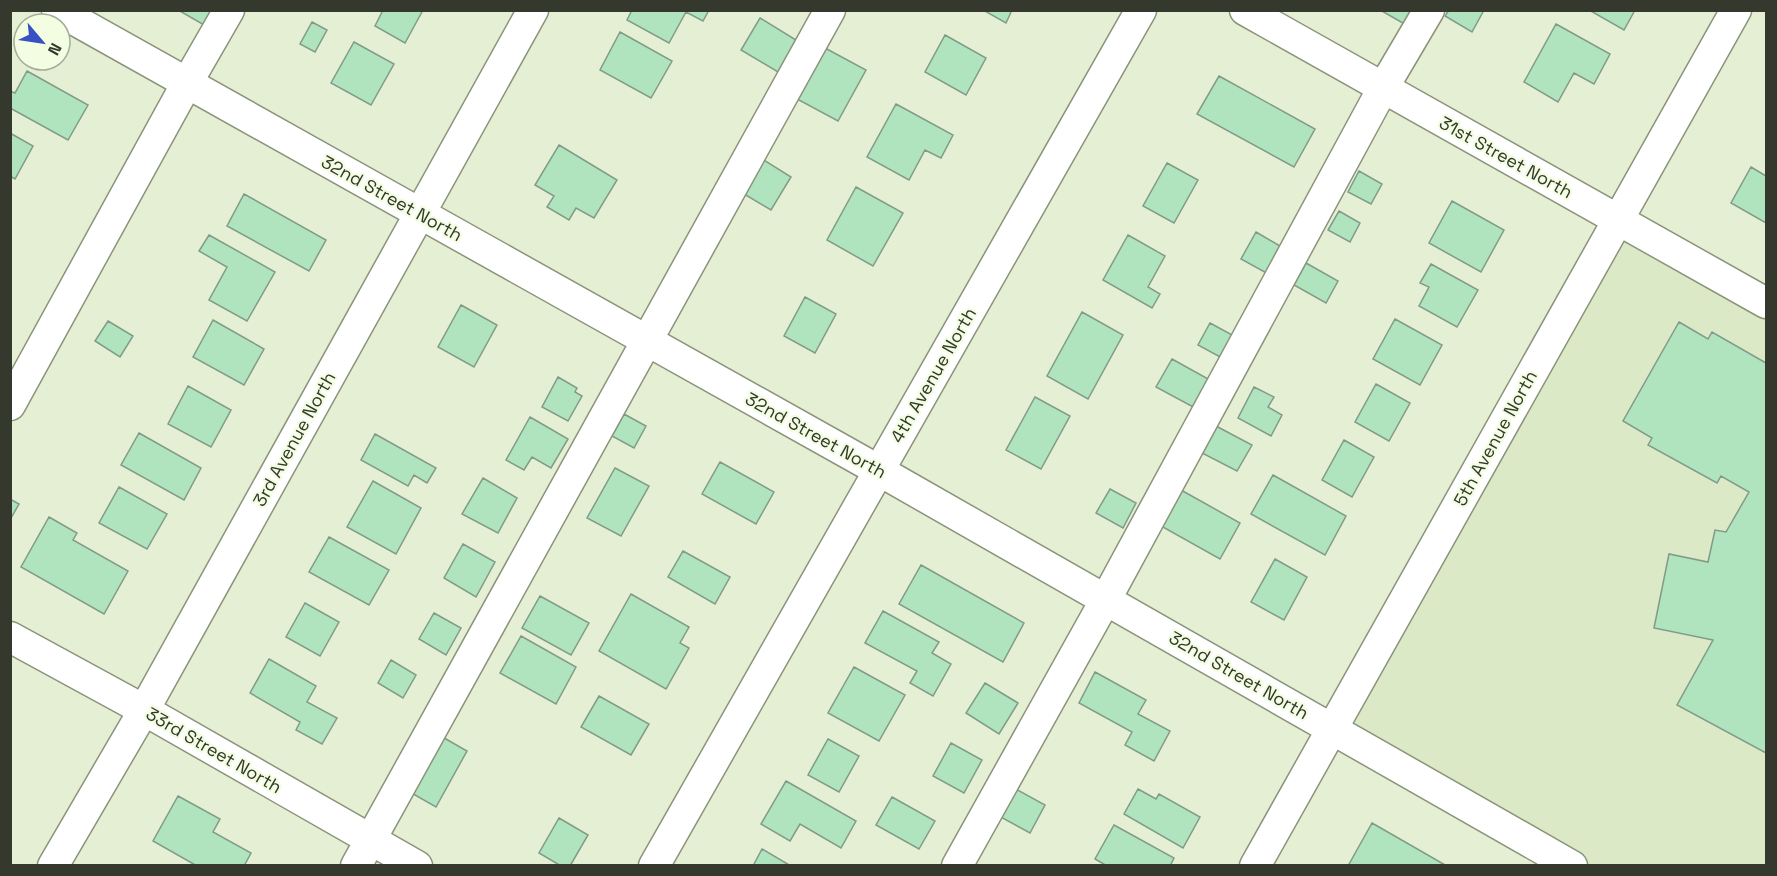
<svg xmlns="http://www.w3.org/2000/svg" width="1777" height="876" font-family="'Space Grotesk',sans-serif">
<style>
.built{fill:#dbe9c6}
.building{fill:#afe4be;stroke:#829b89;stroke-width:1.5}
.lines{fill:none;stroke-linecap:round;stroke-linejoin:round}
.minor-casing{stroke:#8b947b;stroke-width:33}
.minor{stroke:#fff;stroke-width:30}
.labels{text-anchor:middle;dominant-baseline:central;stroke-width:4.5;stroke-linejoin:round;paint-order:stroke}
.street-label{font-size:18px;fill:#34382d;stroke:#f2fde1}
</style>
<rect width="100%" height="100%" fill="#e4efd4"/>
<!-- built -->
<path class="built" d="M1618,220L1766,304V865H1572L1332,728Z"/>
<!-- building -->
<path class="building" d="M178,10H211L204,25Z
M383,10H423L405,43L375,26Z
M632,10H709L703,21L686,12L669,43L627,20Z
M983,10H1012L1006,23Z
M1380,10H1417L1408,26Z
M1449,10H1484L1472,32L1445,16Z
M1589,10H1635L1624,30Z
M760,18L796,40L778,72L741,50Z
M312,22L327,30L315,52L300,44Z
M1556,24L1610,54L1594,84L1574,73L1558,102L1524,82Z
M620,32L672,61L651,98L600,70Z
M945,35L986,58L966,95L925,72Z
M354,42L394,64L371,105L331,83Z
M825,48L866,70L838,121L797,99Z
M27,71L88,105L68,140L10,108V91L15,93Z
M1219,76L1315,129L1294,167L1197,114Z
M896,104L953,135L941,158L925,150L909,180L867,157Z
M10,133L33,146L15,179L10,176Z
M559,145L617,180L594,218L576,208L569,220L547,207L554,196L535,185Z
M759,157L791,177L771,210L739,191Z
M1167,163L1198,180L1174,223L1143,206Z
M1751,167L1766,176V223L1731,203Z
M1359,171L1382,184L1371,204L1348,192Z
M856,187L903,213L873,266L827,240Z
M244,194L326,240L309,271L227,226Z
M1452,201L1504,230L1481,272L1429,243Z
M1339,211L1360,223L1350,242L1328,230Z
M1256,232L1285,249L1270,275L1241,259Z
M209,235L275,272L247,321L209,300L227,267L199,251Z
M1128,235L1165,256L1148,287L1160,294L1152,308L1103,280Z
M1306,263L1338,281L1326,303L1294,285Z
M1431,264L1478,290L1457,327L1419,306L1429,287L1420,283Z
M805,297L836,314L815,353L784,336Z
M461,305L497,325L474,367L438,347Z
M1082,312L1123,335L1088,399L1047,376Z
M1395,319L1442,345L1420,385L1373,359Z
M213,320L264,349L244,385L193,357Z
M108,321L133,336L120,357L95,341Z
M1679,322L1708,339L1712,332L1766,363V753L1677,705L1713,640L1654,628L1669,554L1708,562L1715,530L1726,532L1749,492L1721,476L1717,483L1648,445L1652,438L1623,421Z
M1210,323L1234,336L1222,358L1198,345Z
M1172,359L1210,380L1195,408L1156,387Z
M558,377L577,388L575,392L582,396L568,421L542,407Z
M1376,384L1410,403L1389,441L1355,422Z
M188,386L231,410L211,447L168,424Z
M1254,387L1274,397L1268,407L1282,415L1271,436L1238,418Z
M1035,397L1070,416L1041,469L1006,450Z
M624,414L646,426L634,448L612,436Z
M530,417L568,439L551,468L532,457L524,470L506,460Z
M1216,426L1252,445L1237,471L1202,453Z
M139,433L201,468L184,500L121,465Z
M375,434L436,468L427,483L414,475L408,486L361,460Z
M1344,440L1374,457L1352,497L1322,480Z
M720,462L774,492L756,524L702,494Z
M615,468L649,486L621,536L587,518Z
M1273,475L1346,516L1325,555L1251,514Z
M483,478L517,498L498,533L462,514Z
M373,481L421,508L396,554L347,527Z
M119,487L167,514L147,549L99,523Z
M1110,489L1136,503L1123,528L1096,513Z
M1181,490L1240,523L1220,559L1161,526Z
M10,499L19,504L10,520Z
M49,517L77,533L73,540L128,571L104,614L21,567Z
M329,537L389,570L369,605L309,572Z
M463,544L495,562L476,597L444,578Z
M683,551L730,577L715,604L668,577Z
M1275,559L1307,577L1284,620L1251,602Z
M921,565L1024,623L1003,662L899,604Z
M631,594L689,627L680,643L689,648L666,689L599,651Z
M540,596L589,623L571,655L522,628Z
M305,603L339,622L320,656L286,637Z
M883,611L939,642L932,653L951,664L933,696L910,683L917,671L865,643Z
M434,613L461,628L446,655L419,639Z
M521,636L576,667L556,704L500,673Z
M269,659L316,686L307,702L337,718L322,744L296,730L300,722L250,693Z
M391,660L416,675L403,698L378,683Z
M854,667L905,695L879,741L828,713Z
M1095,672L1146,700L1138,714L1170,731L1154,761L1125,745L1132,732L1079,703Z
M985,683L1018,703L999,734L966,713Z
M599,696L649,724L631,755L581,727Z
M439,735L467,751L436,807L408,791Z
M828,739L859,756L839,792L808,775Z
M951,743L982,760L964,793L933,776Z
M786,781L856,821L841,848L800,824L790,841L761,824Z
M1012,787L1045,805L1030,833L997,815Z
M1138,789L1156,799L1159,794L1200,817L1183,848L1124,814Z
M178,796L220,819L213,832L251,853L244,866H197L153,841Z
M892,797L935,821L919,849L876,825Z
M559,818L588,835L570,866H561L539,853Z
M1372,823L1447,866H1348Z
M1114,825L1174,858L1170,866H1107L1095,859Z
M762,849L791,866H753Z"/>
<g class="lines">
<!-- minor casing -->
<g class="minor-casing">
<path id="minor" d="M57,10L878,470L1572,866
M1245,10L1766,303
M10,405L187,83L229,10
M10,637L144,710L417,866
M53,866L144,710L533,10
M356,866L830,10
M654,866L1141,10
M957,866L1106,599L1383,88L1429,10
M1255,866L1736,10"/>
</g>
<!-- minor -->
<use href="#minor" class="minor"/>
</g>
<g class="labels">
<!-- street labels -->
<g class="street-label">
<text transform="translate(1506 157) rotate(29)">31st Street North</text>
<text transform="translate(392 198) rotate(29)">32nd Street North</text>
<text transform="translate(933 375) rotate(-60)">4th Avenue North</text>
<text transform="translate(816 435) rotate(29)">32nd Street North</text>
<text transform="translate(1495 438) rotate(-61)">5th Avenue North</text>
<text transform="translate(294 439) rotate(-61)">3rd Avenue North</text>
<text transform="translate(1239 675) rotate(30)">32nd Street North</text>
<text transform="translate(214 750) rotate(30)">33rd Street North</text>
</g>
</g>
<!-- border -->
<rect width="1777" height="876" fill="none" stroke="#34382d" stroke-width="24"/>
<!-- north arrow -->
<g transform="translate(42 42) rotate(119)"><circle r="28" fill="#f2fde1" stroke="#a6ae99" stroke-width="1.5"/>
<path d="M0-4.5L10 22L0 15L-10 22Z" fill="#3750c2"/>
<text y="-9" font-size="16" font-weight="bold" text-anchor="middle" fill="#34382d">N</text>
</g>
</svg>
